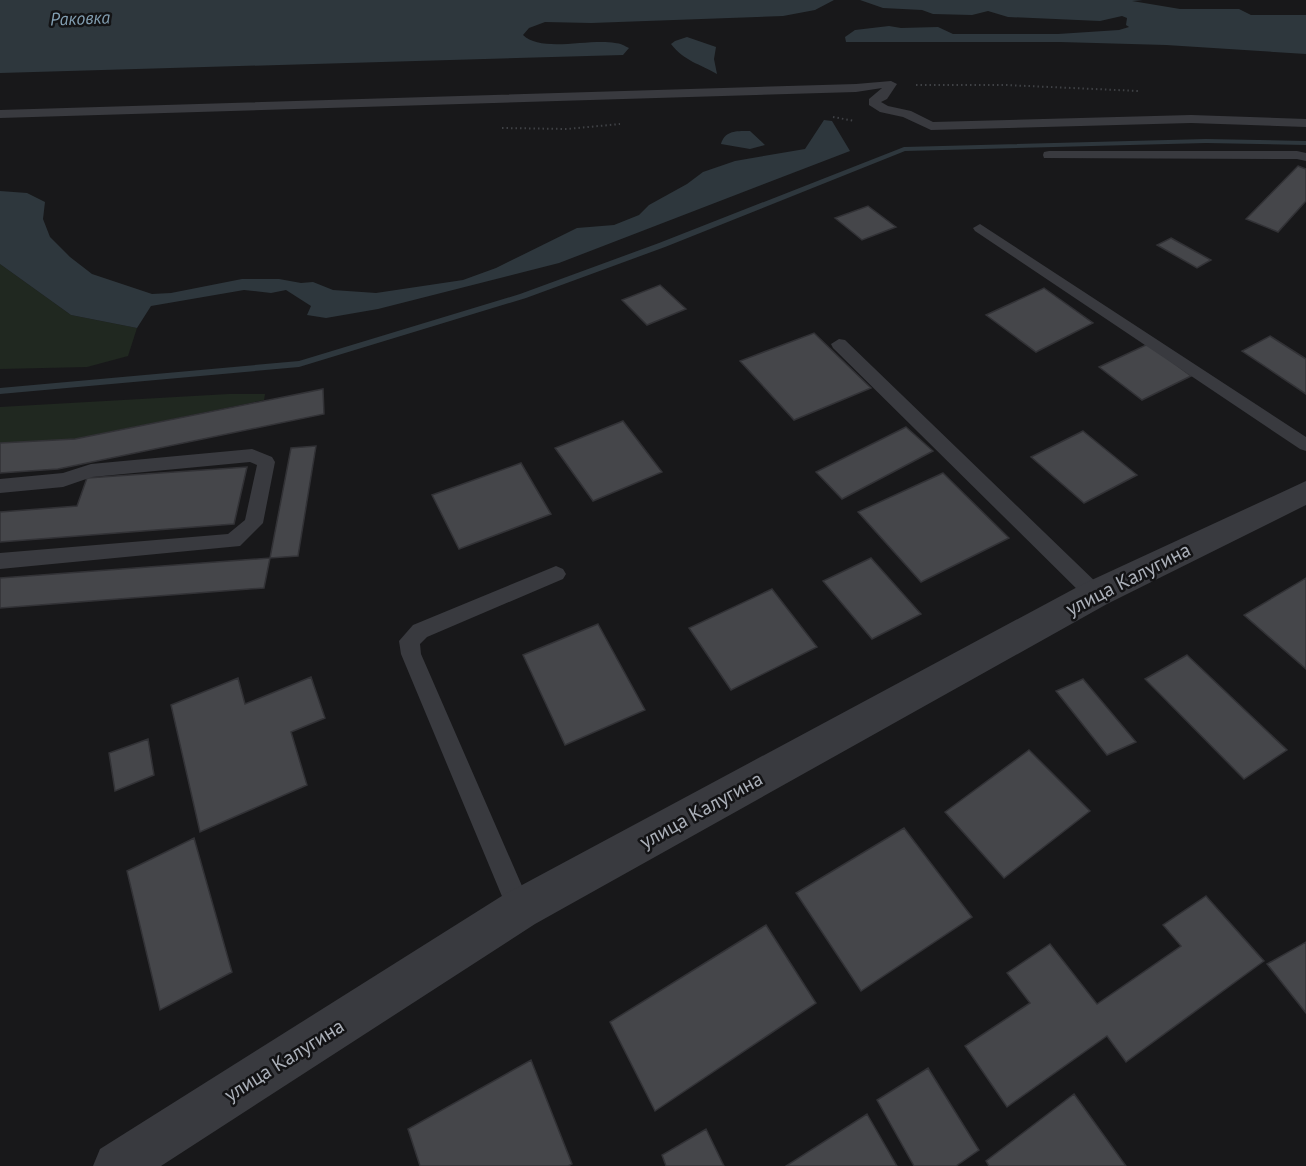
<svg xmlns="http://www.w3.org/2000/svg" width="1306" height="1166" font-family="'PT Sans',sans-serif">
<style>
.green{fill:#202820}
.water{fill:#2e373d}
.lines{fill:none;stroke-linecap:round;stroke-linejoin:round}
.stream{fill:#2e373d;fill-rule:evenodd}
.building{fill:#45464a;stroke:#323236;stroke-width:1.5}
.path{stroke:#3f4145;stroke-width:2;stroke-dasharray:1.5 3;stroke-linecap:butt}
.lane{fill:#393a3f;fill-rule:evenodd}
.street{fill:#393a3f;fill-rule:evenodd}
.labels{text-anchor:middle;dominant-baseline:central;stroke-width:5;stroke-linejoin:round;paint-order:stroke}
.far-water-label{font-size:18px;font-style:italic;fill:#839fb2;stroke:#131315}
.street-label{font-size:20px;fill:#abb0b9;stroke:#131315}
</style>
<rect width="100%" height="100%" fill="#18181a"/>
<!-- green -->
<path class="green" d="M0,264L71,315L137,328L128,356L87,367L0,369Z
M229,394H265L264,400L75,439L0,443V407Z"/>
<!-- water -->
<path class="water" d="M0,0H834L815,10L783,16L591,23L545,22L529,28L523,35C541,53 590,38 615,43C620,43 625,46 629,48L623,55L0,73Z
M860,0H1143L1132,1L1180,9H1239L1251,15H1306V54L1166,45L1060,42H846L845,37L855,30L889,26L901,28L938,27L953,34H1058L1119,30L1129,27L1126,25L1127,18L1122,16L1100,21L1008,17L988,11L972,15L933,14L922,10L883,8Z
M687,37L716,47L714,59L717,74C700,64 684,61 671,44L675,41Z
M824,120L832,121L850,151L559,263L378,309L326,318L307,315L311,306L286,290L271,293L244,290L151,306L137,328L71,315L0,264V191L27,193L45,202L43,219L50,237L70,257L92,274L152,294L171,293L242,279H279L301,283L313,282L333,290L376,293L463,280L496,268L577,228L614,225L639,215L649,205L687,184L703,172L735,161L805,149Z
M750,131L765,145L750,149L721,144C725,130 737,131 750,131Z"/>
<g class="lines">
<!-- stream -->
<path class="stream" d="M1206,139L1306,141V145L1206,143L905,151L665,247L526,298L299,367L0,394V388L299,361L520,294L659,243L904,147Z"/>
</g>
<!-- building -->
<path class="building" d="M1298,166L1306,169V201L1278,232L1246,219Z
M868,206L896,227L862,240L835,218Z
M1171,238L1211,260L1197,268L1157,245Z
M660,285L686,309L647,325L622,300Z
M1044,288L1093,323L1036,352L986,315Z
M814,333L871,388L794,420L740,361Z
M1270,336L1306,359V394L1242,351Z
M1148,344L1191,376L1142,400L1099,367Z
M323,389L324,414L58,469L0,473V443L75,439Z
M623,421L662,472L593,501L555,448Z
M906,427L933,451L842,499L816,472Z
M1083,431L1137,475L1084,503L1031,457Z
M316,446L298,556L270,558L291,448Z
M521,463L551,514L459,549L432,495Z
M247,467L234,524L0,542V512L77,506L87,478Z
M943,473L1009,538L921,582L858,512Z
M270,558L264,588L0,608V578Z
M871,558L921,614L872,639L823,581Z
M1306,578V669L1244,615Z
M772,589L817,647L731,690L689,628Z
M598,624L645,710L565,745L523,655Z
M1187,655L1287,750L1244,779L1145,679Z
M311,677L325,718L291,732L307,785L200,832L171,705L238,678L245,704Z
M1083,679L1136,742L1107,755L1056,691Z
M148,739L154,775L115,791L109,753Z
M1029,750L1090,811L1004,878L945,812Z
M904,828L972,917L861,991L796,893Z
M194,838L232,972L160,1010L127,871Z
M1206,896L1264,961L1126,1062L1107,1036L1007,1107L965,1046L1030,1003L1007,973L1050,944L1097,1004L1181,946L1163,925Z
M766,925L816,1003L655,1111L610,1022Z
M1306,942V1013L1267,964Z
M531,1060L572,1164L568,1166H420L408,1129Z
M928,1068L979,1150L956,1166H914L877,1100Z
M1074,1094L1126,1166H989L986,1161Z
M867,1114L897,1166H786Z
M706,1129L724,1166H666L662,1155Z"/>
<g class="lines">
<!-- path -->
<path class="path" d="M916,85H1005L1139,91
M833,117L855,121
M502,128L567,129L620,124"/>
<!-- lane -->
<path class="lane" d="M891,81L897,84L887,99L881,102L888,106L911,111L933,122L1191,115L1306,119V127L1191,123L931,130L903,117L880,112L869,105V99L882,88L856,92L0,118V110L856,84Z
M1049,151H1297L1306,153V161L1297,159L1044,158L1043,155L1044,152Z
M980,224L1306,437V451L1300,449L975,231L973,228Z
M839,339L845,340L1102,588L1105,594L1102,600L1095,602L1088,600L833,348L831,344Z
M252,449L272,457L275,462L263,523L240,546L0,569V553L228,534L245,520L257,465L250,462L92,477L63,487L0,493V479L63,473L91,464Z
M556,566L563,569L566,574L563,579L427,637L420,644L421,654L532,909L529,918L520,921L511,918L401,654L399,641L413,625Z"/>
<!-- street -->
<path class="street" d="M1306,481V505L1107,604L535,924L161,1166H93L100,1149L505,894L1083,584Z"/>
</g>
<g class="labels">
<!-- far-water labels -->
<g class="far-water-label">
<text transform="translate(80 18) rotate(-2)">Раковка</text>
</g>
<!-- street labels -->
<g class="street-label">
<text transform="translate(1128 579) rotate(-27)">улица Калугина</text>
<text transform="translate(701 810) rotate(-29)">улица Калугина</text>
<text transform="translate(284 1060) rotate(-32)">улица Калугина</text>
</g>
</g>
</svg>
